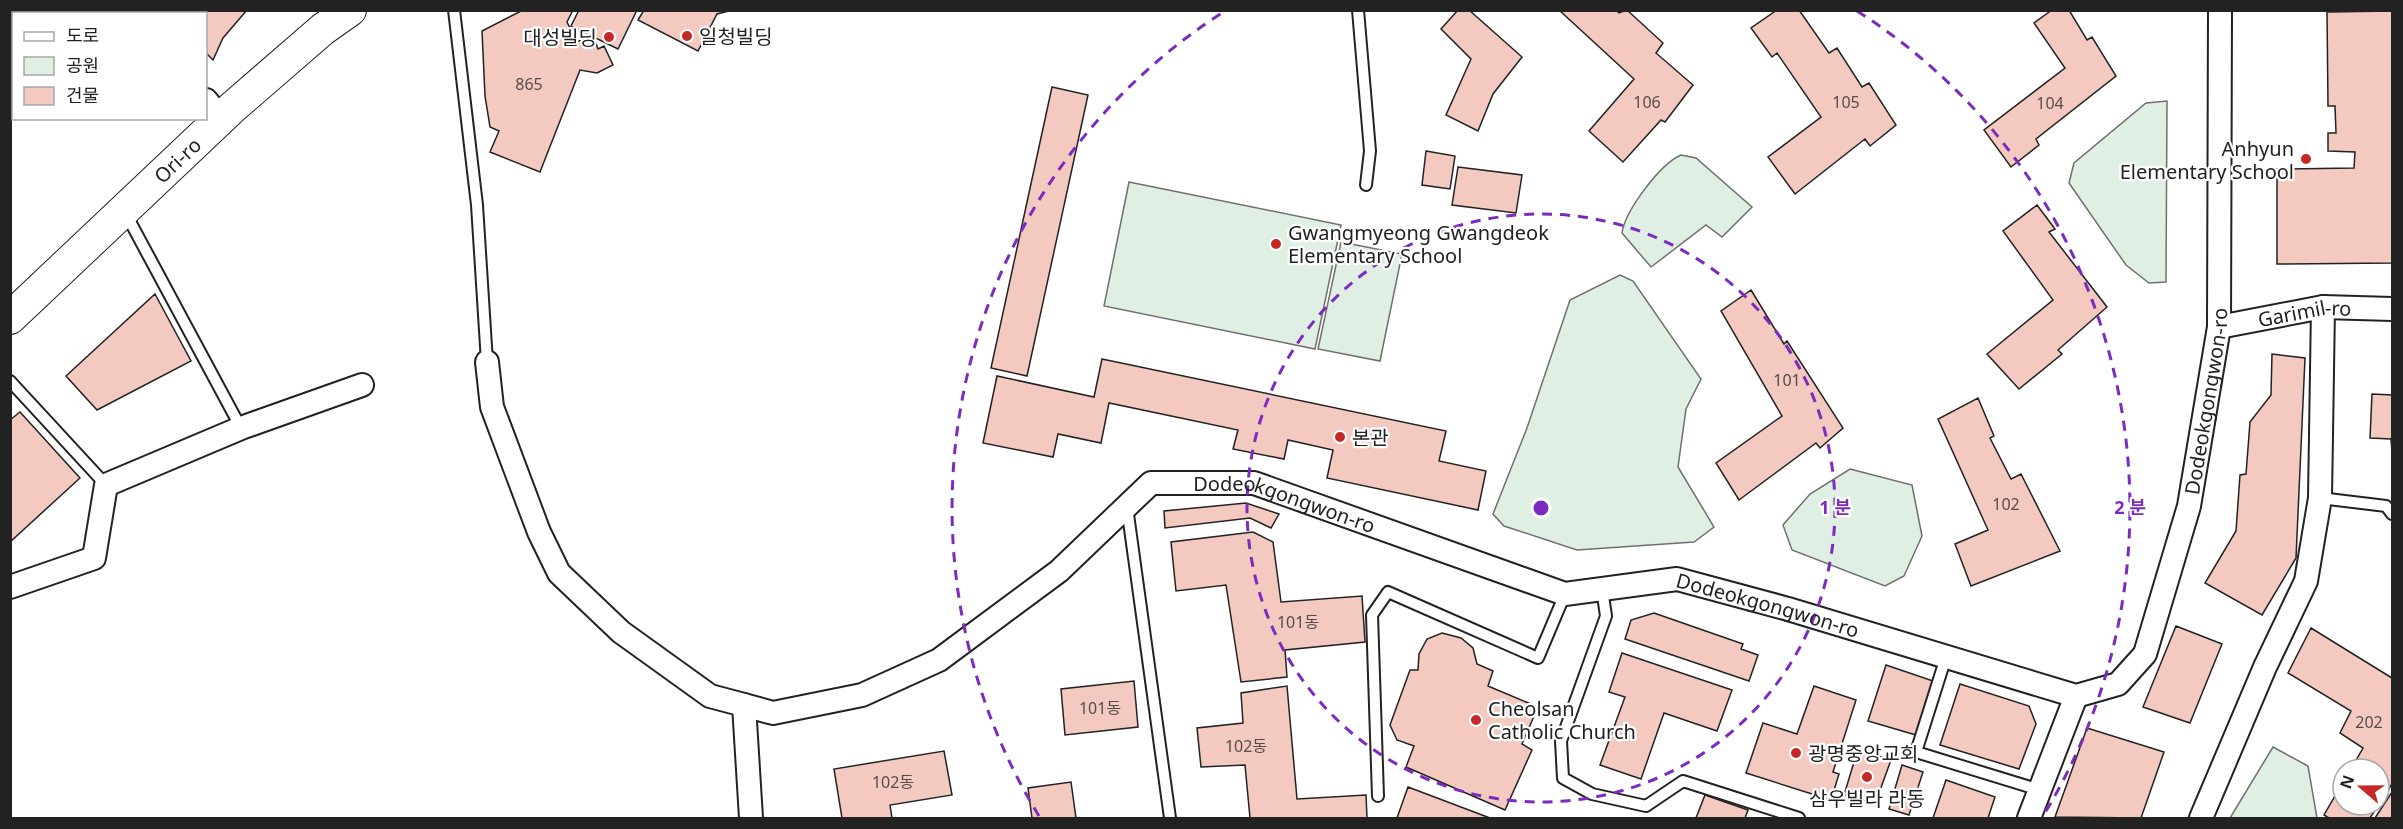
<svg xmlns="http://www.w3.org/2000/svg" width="2403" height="829" font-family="'Noto Sans','Noto Sans KR',sans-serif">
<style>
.green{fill:#e0efe3;stroke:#6f6f6f;stroke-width:1.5}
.building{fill:#f3c9c0;stroke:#222;stroke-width:1.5}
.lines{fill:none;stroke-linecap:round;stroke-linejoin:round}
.lane-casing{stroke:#222;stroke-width:14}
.street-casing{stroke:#222;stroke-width:26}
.secondary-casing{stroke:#222;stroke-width:34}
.lane{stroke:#fff;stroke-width:10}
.street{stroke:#fff;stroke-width:22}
.secondary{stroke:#fff;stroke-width:32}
.ring{fill:none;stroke:#7b2cbf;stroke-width:3;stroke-dasharray:10 8}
.poi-dot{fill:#c62828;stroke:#fff;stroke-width:2}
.labels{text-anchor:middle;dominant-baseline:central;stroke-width:4.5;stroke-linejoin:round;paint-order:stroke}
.number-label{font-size:16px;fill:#564c4a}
.poi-label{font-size:20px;fill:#222;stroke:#fff;text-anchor:start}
.street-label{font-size:20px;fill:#222;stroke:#fff}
.centre{fill:#7b2cbf;stroke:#fff;stroke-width:3}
.ring-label{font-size:18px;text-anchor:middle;font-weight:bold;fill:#7b2cbf;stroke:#fff;stroke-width:4.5;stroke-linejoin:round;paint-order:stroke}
</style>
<rect width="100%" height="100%" fill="#fff"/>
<!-- green -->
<path class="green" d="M2167,101L2166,282L2149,283L2126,265L2069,183L2074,163L2146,103Z
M1681,155L1696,158L1752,207L1722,237L1706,225L1651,267L1622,233C1625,211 1660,164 1681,155Z
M1129,182L1341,225L1315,349L1104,306Z
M1341,242L1402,254L1380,361L1318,349Z
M1620,275L1633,281L1701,379L1686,409L1678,467L1714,527L1694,542L1577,550L1504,526L1493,514L1527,428L1570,300Z
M1850,469L1912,485L1922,536L1904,576L1885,586L1792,550L1783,525L1810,494Z
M2273,747L2308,766L2317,818H2230Z"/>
<!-- building -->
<path class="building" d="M166,10H247L223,38L213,60L206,53V14H168Z
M523,10H573L567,22L577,42L585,38L589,46L596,43L598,49L604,46L613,65L597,73L580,70L540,172L490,152L499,131L490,127L485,96L482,31Z
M579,10H637L618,49L571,26Z
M644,10H733L717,14L698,51L638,20Z
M1458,10H1469L1522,57L1493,94L1478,131L1446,115L1471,59L1441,29Z
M1559,10H1616L1619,13L1627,10L1663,43L1656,53L1693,85L1665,122L1661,120L1623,162L1589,131L1634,79Z
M1777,10H1799L1829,53L1837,48L1862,87L1869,83L1896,125L1870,146L1865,139L1795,194L1768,157L1821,117L1777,53L1772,57L1751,28Z
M2052,10H2069L2087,40L2092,37L2116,76L2036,139L2039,145L2011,167L1984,130L2065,68L2034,23Z
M2392,11V263L2277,264V169L2354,168L2355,152L2328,151V133H2336L2335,106H2328L2327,12Z
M1052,87L1088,95L1027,376L991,368Z
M1426,151L1455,156L1450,189L1422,185Z
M1458,167L1522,175L1516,213L1452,205Z
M2037,205L2055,229L2049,232L2107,307L2058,350L2062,354L2019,389L1987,354L2053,300L2003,231Z
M1751,290L1784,344L1787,341L1843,428L1820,448L1816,443L1739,500L1716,463L1782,416L1721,311Z
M155,294L191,361L97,410L66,376Z
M2272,354L2305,358L2296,558L2262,615L2205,583L2236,531L2240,475L2246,474L2250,422L2271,395Z
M1102,359L1446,431L1439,461L1486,471L1478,510L1327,478L1333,450L1288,440L1284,459L1233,449L1238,430L1109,403L1101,443L1058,434L1053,457L983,443L997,376L1094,397Z
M2372,394L2392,395V451L2391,439L2370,438Z
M1978,398L1994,436L1990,438L2011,479L2021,474L2060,551L1971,586L1955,544L1988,530L1938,419Z
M20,412L80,478L10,542V420Z
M1246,503L1279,514L1271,528L1250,518L1165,528L1164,511Z
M1253,532L1273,542L1281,602L1362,596L1365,642L1285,650L1287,677L1241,682L1226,585L1176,591L1171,542Z
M1654,613L1743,644L1741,649L1758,655L1749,681L1625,639L1631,620Z
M2176,626L2222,644L2190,723L2143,707Z
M2311,628L2392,678V784L2370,818H2329L2324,815L2343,782V805H2379V769H2351L2363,748L2340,733L2351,711L2288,673Z
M1442,633L1461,638L1473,648L1477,664L1493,671L1488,686L1538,707L1522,744L1532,750L1505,810L1406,767L1414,746L1397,740L1390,725L1410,670H1418L1419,654L1427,639Z
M1622,653L1732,690L1717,731L1664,713L1641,779L1600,765L1625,697L1609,692Z
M1886,665L1933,681L1916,735L1868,721Z
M1134,681L1138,727L1065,735L1061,689Z
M1960,684L2029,706L2036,724L2019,769L1940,745Z
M1287,686L1297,799L1366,795L1367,818H1250L1245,765L1201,767L1197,728L1243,723L1241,693Z
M1814,686L1856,700L1833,772L1839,774L1831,800L1746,773L1763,723L1797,734Z
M2087,728L2164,752L2141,818L2055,817Z
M1858,749L1891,760L1875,804L1844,795Z
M944,751L952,795L890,805L892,818H842L834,769Z
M1902,765L1923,772L1909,815L1889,809Z
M1946,780L1995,797L1988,818H1933Z
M1071,782L1076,818H1032L1028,788Z
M1408,787L1490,818H1397Z
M2392,792V818H2375Z
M1705,795L1748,810L1745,818H1696Z"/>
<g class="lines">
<!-- lane casing -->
<g class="lane-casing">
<path id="lane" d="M454,10L477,205L487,362
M1358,10L1370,151L1366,185
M126,214L241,428
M10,381L106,485
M2320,498L2386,506L2392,514
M1127,507L1170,818
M1602,589L1606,616L1561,741L1563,778L1592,794L1646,806L1683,781L1799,818
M1946,657L1916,752L2040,790
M1378,796L1372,615L1388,592L1538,658L1565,594"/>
</g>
<!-- street casing -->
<g class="street-casing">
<g id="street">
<path d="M134,10L137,14"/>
<path d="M206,100L221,118"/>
<path id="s1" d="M2219,327L2323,307L2392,309"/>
<path d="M487,362L492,407L539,532L559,573L621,632L710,696L744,705"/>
<path d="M10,587L94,558L106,485L241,428L362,385"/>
<path id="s2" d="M751,818L744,705L773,713L862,695L939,660L1059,571L1151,483H1254L1565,594L1677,579L1788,609L2076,696L2118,684L2145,654L2189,506L2219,327L2220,10"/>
<path d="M2029,818L2076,696"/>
<path d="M2201,818L2265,667L2306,581L2320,498L2323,307"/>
</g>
</g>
<!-- secondary casing -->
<g class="secondary-casing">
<g id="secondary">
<path id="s3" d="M10,318L233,107L323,29L350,10"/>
</g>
</g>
<!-- lane -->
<use href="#lane" class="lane"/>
<!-- street -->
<use href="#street" class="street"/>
<!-- secondary -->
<use href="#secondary" class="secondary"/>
</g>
<!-- distance rings -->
<g class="ring">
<circle cx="1541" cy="508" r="294"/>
<path d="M1039 816A589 589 0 0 1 1225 11M1857 11A589 589 0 0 1 2043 816"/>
</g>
<!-- markers -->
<g class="poi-dot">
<circle cx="687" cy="36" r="6"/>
<circle cx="609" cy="37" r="6"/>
<circle cx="2306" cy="159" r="6"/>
<circle cx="1276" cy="244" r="6"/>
<circle cx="1340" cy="437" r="6"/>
<circle cx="1476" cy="720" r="6"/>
<circle cx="1796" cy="753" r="6"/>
<circle cx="1867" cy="777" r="6"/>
</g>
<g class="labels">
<!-- number labels -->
<g class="number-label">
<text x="529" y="84">865</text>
<text x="1647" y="102">106</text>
<text x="1846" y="102">105</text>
<text x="2050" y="103">104</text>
<text x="1787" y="380">101</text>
<text x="2006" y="504">102</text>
<text x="1298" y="622">101동</text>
<text x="1100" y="708">101동</text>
<text x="2369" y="722">202</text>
<text x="1246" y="746">102동</text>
<text x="893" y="782">102동</text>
</g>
<!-- poi labels -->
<g class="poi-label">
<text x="699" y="36">일청빌딩</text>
<text x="597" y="37" text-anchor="end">대성빌딩</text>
<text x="2294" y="148" text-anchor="end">Anhyun<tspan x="2294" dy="23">Elementary School</tspan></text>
<text x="1288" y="232">Gwangmyeong Gwangdeok<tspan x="1288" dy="23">Elementary School</tspan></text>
<text x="1352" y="437">본관</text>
<text x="1488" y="708">Cheolsan<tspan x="1488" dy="23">Catholic Church</tspan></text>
<text x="1808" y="753">광명중앙교회</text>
<text x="1867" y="798" text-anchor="middle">삼우빌라 라동</text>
</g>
<!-- street labels -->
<g class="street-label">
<text stroke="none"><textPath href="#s3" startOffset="230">Ori-ro</textPath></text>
<text stroke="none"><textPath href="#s1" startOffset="87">Garimil-ro</textPath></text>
<text stroke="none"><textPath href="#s2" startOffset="1902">Dodeokgongwon-ro</textPath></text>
<text stroke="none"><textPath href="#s2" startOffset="732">Dodeokgongwon-ro</textPath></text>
<text stroke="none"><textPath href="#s2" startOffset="1236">Dodeokgongwon-ro</textPath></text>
</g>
</g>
<circle cx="1541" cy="508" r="9" class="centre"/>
<g class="ring-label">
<text x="1835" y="514">1 분</text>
<text x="2130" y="514">2 분</text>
</g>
<!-- border -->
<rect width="2403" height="829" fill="none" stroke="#222222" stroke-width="24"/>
<!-- legend -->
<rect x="12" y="12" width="195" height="108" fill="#ffffff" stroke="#a7a7a7" stroke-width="1.5"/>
<rect x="24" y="32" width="30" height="9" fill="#ffffff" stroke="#a7a7a7" stroke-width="1.5"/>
<text x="66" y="42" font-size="18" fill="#222222">도로</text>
<rect x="24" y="57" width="30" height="18" fill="#e0efe3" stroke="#a7a7a7" stroke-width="1.5"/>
<text x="66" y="72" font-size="18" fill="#222222">공원</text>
<rect x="24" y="87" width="30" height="18" fill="#f3c9c0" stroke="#a7a7a7" stroke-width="1.5"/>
<text x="66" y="102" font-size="18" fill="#222222">건물</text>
<!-- north arrow -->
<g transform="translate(2361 787) rotate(290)"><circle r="28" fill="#ffffff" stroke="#a7a7a7" stroke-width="1.5"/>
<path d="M0-4.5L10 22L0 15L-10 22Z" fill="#c62828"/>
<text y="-9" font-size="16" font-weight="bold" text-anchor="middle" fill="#222222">N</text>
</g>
</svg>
